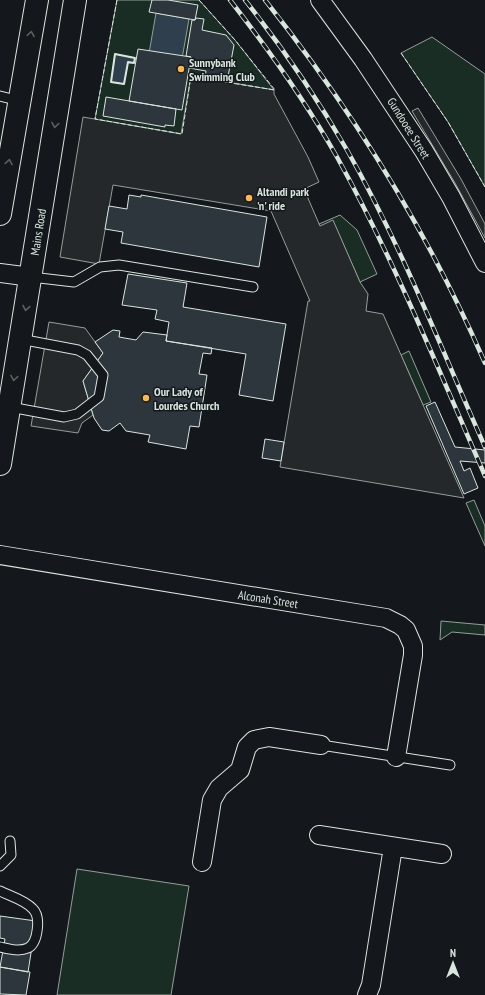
<svg xmlns="http://www.w3.org/2000/svg" width="485" height="995" font-family="'PT Sans Narrow',sans-serif">
<style>
.green{fill:#1a2d24;stroke:#939e99}
.parking{fill:#24282b;stroke:#939e99}
.water{fill:#2f3f4d;stroke:#939e99}
.building{fill:#2c363c;stroke:#d8e6dc}
.lines{fill:none;stroke-linecap:round;stroke-linejoin:round}
.service-casing{stroke:#d8e6dc;stroke-width:11}
.minor-casing{stroke:#d8e6dc;stroke-width:20}
.primary-casing{stroke:#d8e6dc;stroke-width:24}
.service{stroke:#14181c;stroke-width:9}
.minor{stroke:#14181c;stroke-width:18}
.primary{stroke:#14181c;stroke-width:22}
.rail-casing{stroke:#d8e6dc;stroke-width:4.5}
.rail{stroke:#14181c;stroke-width:3;stroke-dasharray:9;stroke-linecap:butt}
.fence{stroke:#d8e6dc;stroke-width:1;stroke-dasharray:5 2;stroke-linecap:butt}
.wall{stroke:#d8e6dc;stroke-width:2}
.oneway{stroke:#59605f}
.poi-dot{fill:#ffb74d;stroke:#14181c;stroke-width:1.5}
.labels{text-anchor:middle;dominant-baseline:central;stroke-width:3;stroke-linejoin:round;paint-order:stroke}
.poi-label{font-size:12px;font-weight:bold;fill:#d8e6dc;stroke:#14181c;text-anchor:start}
.street-label{font-size:12px;fill:#d8e6dc;stroke:#14181c}
</style>
<rect width="100%" height="100%" fill="#14181c"/>
<!-- green -->
<path class="green" d="M117,0H199L235,40L274,90L191,76L182,134L95,119Z
M432,37L485,74V187L448,122L401,53Z
M340,215L357,230L377,274L360,282L333,221L320,227L319,224Z
M409,351L431,402L423,405L401,355Z
M474,500L485,526V546L466,503Z
M441,621L485,625V635L452,632L440,640Z
M77,869L189,886L171,995H57Z"/>
<!-- parking -->
<path class="parking" d="M191,76L274,90V94L308,157L319,182L304,189L320,226L333,220L360,282L368,294L366,311L383,314L464,498L280,467L308,301H310L271,211L113,185L99,264L60,257L83,117L181,134Z
M418,108L461,179L485,224V238L455,183L412,111Z
M49,322L85,328L103,353L83,381L93,415L82,423L78,433L31,426Z"/>
<!-- water -->
<path class="water" d="M156,13L189,19L176,93L143,88Z
M115,54L135,58L134,63H128L124,84L111,82Z"/>
<!-- building -->
<path class="building" d="M152,0H168L198,5L195,20L149,12Z
M196,18L204,19L202,30L226,35L234,45L227,82L205,79L206,71L189,68L191,57L186,56L192,20H195Z
M138,49L191,57L182,110L129,101Z
M106,97L176,109L174,126L165,125V127L103,116Z
M129,195L141,197V195L267,217L259,267L121,243L123,232L105,229L109,206L127,209Z
M128,274L187,283L183,307L286,324L273,401L239,395L246,354L166,341L169,322L155,319L157,310L122,305Z
M113,330L120,331L119,337L136,340L143,332L167,335L166,341L212,348L211,354L203,353L199,374L207,375L199,427L190,426L186,449L148,442L150,435L126,431L120,423L109,431L102,430L94,418L83,381L103,353L95,342Z
M435,402L455,447L485,450V463L460,461L464,471L470,468L478,488L464,494L426,406Z
M265,439L284,442L281,461L262,458Z
M0,916L36,921L28,972L0,967L5,939L0,938Z
M0,967L30,972L26,995L0,994Z"/>
<g class="lines">
<!-- service casing -->
<g class="service-casing">
<path id="service" d="M0,96L20,101
M31,277L74,282L100,267L119,265L253,287
M10,407L64,417L77,414L99,397L103,375L87,355L78,350L20,339
M321,745L450,765
M0,866L11,855L10,841
M0,891C10,896 25,900 33,909C41,917 38,943 28,948C19,952 9,949 0,947"/>
</g>
<!-- minor casing -->
<g class="minor-casing">
<path id="minor" d="M320,0L363,59L424,151L451,197L485,263
M0,273L31,277
M0,555L386,618L400,625L406,630L413,646V655L396,757
M319,835L442,854
M202,862L212,800L219,788L240,770L247,747L254,740L269,737L321,745
M367,995L371,985L393,847"/>
</g>
<!-- primary casing -->
<g class="primary-casing">
<path id="primary" d="M0,214L37,0
M0,464L75,0"/>
</g>
<!-- service -->
<use href="#service" class="service"/>
<!-- minor -->
<use href="#minor" class="minor"/>
<!-- primary -->
<use href="#primary" class="primary"/>
<!-- rail casing -->
<g class="rail-casing">
<path id="rail" d="M230,0C269,50 306,102 337,157C394,260 438,368 485,476
M245,0C283,48 317,98 347,150C401,245 441,348 485,447
M265,0C353,111 428,232 485,363"/>
</g>
<!-- rail -->
<use href="#rail" class="rail"/>
<!-- fence -->
<path class="fence" d="M117,0L95,119L182,134L191,76L208,79
M199,0L235,40L275,90L225,82
M401,53L448,122L485,187"/>
<!-- wall -->
<path class="wall" d="M115,54L135,58L134,63L128,62L124,84L111,82Z"/>
</g>
<!-- one-way arrows -->
<defs><path id="oneway-chevron" d="M-2-3.5L2.5 0L-2 3.5" fill="none" stroke-width="1.6" stroke-linecap="round" stroke-linejoin="round"/></defs>
<g class="oneway">
<use href="#oneway-chevron" transform="translate(31 34) rotate(-81)"/>
<use href="#oneway-chevron" transform="translate(55 125) rotate(99)"/>
<use href="#oneway-chevron" transform="translate(9 162) rotate(-80)"/>
<use href="#oneway-chevron" transform="translate(26 308) rotate(100)"/>
<use href="#oneway-chevron" transform="translate(14 378) rotate(99)"/>
</g>
<!-- markers -->
<g class="poi-dot">
<circle cx="181" cy="69" r="4"/>
<circle cx="249" cy="198" r="4"/>
<circle cx="146" cy="398" r="4"/>
</g>
<g class="labels">
<!-- poi labels -->
<g class="poi-label">
<text x="189" y="62">Sunnybank<tspan x="189" dy="14">Swimming Club</tspan></text>
<text x="257" y="191">Altandi park<tspan x="257" dy="14">'n' ride</tspan></text>
<text x="154" y="391">Our Lady of<tspan x="154" dy="14">Lourdes Church</tspan></text>
</g>
<!-- street labels -->
<g class="street-label">
<text transform="translate(409 128) rotate(58)">Gundooee Street</text>
<text transform="translate(38 232) rotate(-81)">Mains Road</text>
<text transform="translate(268 599) rotate(9)">Alconah Street</text>
</g>
</g>
<!-- north arrow -->
<g transform="translate(453 963)" stroke="#14181c" stroke-width="3" paint-order="stroke">
<path d="M0-3L7 15L0 10L-7 15Z" fill="#d8e6dc"/>
<text y="-6" font-size="11" font-weight="bold" text-anchor="middle" fill="#d8e6dc">N</text>
</g>
</svg>
